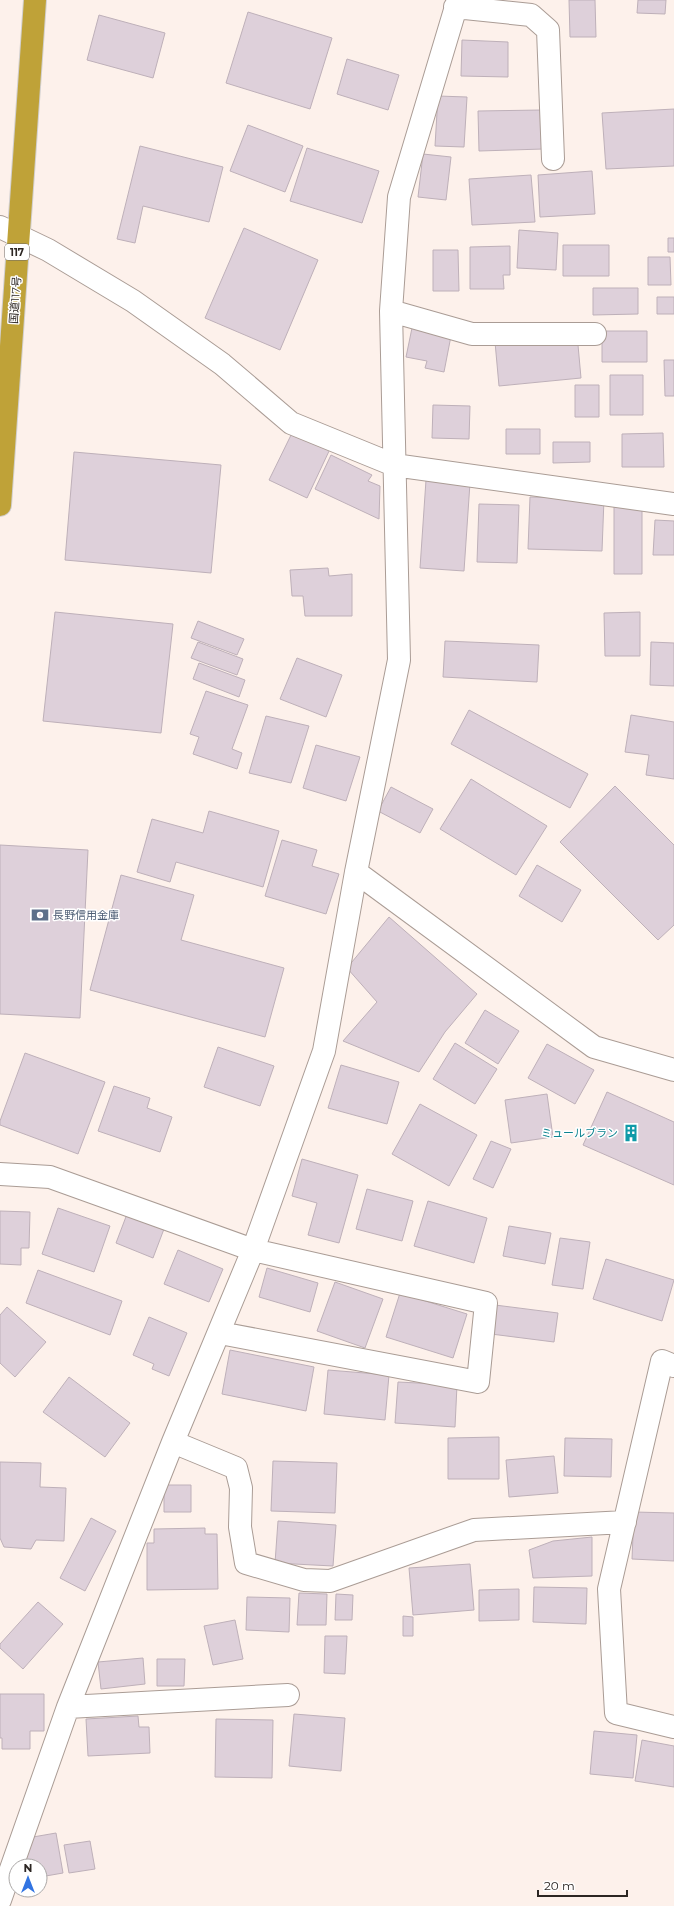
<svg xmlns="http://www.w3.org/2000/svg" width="674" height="1906" font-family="Montserrat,'Noto Sans JP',sans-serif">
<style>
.building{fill:#ded0da;stroke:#beb0b9}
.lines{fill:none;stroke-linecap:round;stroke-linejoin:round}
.street-casing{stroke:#aa9c95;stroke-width:24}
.highway-casing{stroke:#d1cfcf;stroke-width:24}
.street{stroke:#fff;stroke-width:22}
.highway{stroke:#bfa238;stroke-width:22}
.labels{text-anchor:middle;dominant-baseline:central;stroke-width:3;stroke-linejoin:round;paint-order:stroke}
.shield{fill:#fff;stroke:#6b6765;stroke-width:1}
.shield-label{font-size:10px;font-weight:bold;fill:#2c2623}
.street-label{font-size:11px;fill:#2c2623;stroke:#fff}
.service-label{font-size:11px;fill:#4e5e75;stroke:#fff;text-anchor:start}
.culture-label{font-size:11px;fill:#0d838f;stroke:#fff;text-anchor:end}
</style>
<rect width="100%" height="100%" fill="#fdf1eb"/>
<!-- building -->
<path class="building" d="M569,0H595L596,37H570Z
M638,0H666L665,14L637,13Z
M248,12L332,38L310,109L226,83Z
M99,15L165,33L153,78L87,60Z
M462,40L508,42V77L461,76Z
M347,59L399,75L388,110L337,94Z
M438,96L467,97L464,147L435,146Z
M674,109V166L606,169L602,113Z
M541,110L543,149L479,151L478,111Z
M248,125L303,146L285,192L230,171Z
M140,146L223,167L209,222L143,206L135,243L117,239Z
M307,148L379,171L362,223L290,201Z
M423,154L451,157L446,200L418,197Z
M592,171L595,214L540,217L538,175Z
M531,175L535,222L472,225L469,179Z
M244,228L318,260L280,350L205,318Z
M519,230L558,233L556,270L517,268Z
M668,238H674V252H668Z
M563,245H609V276H563Z
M510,246V275H503L504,289H470V247Z
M433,250H458L459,291H433Z
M648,257H670L671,285H648Z
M593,288H638V314L593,315Z
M657,297H674V314H657Z
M412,328L451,336L444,372L425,368L427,361L406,357Z
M602,331H647V362H602Z
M577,334L581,378L499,386L495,342Z
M664,360H674V396H665Z
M610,375H643V415H610Z
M575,385H599V417H575Z
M433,405L470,406L469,439L432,438Z
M506,429H540V454H506Z
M293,431L330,449L307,498L269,480Z
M663,433L664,467H622V434Z
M553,442H590V462L553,463Z
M74,452L221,465L211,573L65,560Z
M331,455L372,475L368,481L380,486L379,519L315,489Z
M426,480L470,483L464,571L420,568Z
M530,497L604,499L602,551L528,549Z
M479,504L519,505L517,563L477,562Z
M614,504H642V574H614Z
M655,520L674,521V555H653Z
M328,568L329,576L352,574V616H305L303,596H292L290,570Z
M55,612L173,624L161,733L43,721Z
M640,612V656H605L604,613Z
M198,621L244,639L237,655L191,638Z
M445,641L539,645L537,682L443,677Z
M198,642L243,659L237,675L191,658Z
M651,642L674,643V686L650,685Z
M297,658L342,675L326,717L280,699Z
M199,663L245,680L239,697L193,679Z
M206,691L248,705L232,749L242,753L237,769L193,754L199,737L190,734Z
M469,710L588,774L570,808L451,744Z
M631,715L674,722V779L646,775L649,755L625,752Z
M266,716L309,726L291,783L249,773Z
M316,745L360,757L346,801L303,788Z
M471,779L547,826L516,875L440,829Z
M615,786L674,845V925L658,940L560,842Z
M391,787L433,809L420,833L378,811Z
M209,811L279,831L263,887L176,862L170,882L137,872L152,819L203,833Z
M282,840L317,850L312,866L339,874L326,914L265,896Z
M0,845L88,850L80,1018L0,1014Z
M537,865L581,890L562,922L519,896Z
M121,875L194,895L181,940L284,968L265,1037L90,990Z
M389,917L477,994L445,1032L419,1072L343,1041L377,1002L347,968Z
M485,1010L519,1031L498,1064L465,1043Z
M455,1043L497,1069L475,1104L433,1079Z
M547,1044L594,1070L575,1104L528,1078Z
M218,1047L274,1066L260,1106L204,1087Z
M25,1053L105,1082L78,1154L0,1125V1121Z
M341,1065L399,1082L387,1124L328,1108Z
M114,1086L150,1098L147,1108L172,1117L160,1152L98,1131Z
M607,1092L674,1122V1185L583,1145Z
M547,1094L553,1137L511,1143L505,1100Z
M420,1104L477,1135L449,1186L392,1154Z
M491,1141L511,1149L493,1188L473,1179Z
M302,1159L358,1175L339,1243L308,1235L317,1203L292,1196Z
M367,1189L413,1201L402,1241L356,1229Z
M428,1201L487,1218L474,1263L414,1246Z
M58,1208L110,1226L94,1272L42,1254Z
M0,1211L30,1212L29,1248H21V1265L0,1264Z
M127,1214L164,1229L153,1258L116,1243Z
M509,1226L551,1233L545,1264L503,1256Z
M560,1238L590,1242L583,1289L552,1285Z
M178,1250L223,1269L209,1302L164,1284Z
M606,1259L674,1280L662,1321L593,1299Z
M267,1268L318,1283L310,1312L259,1297Z
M38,1270L122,1301L110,1335L26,1303Z
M335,1282L383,1299L365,1348L317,1331Z
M400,1293L467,1314L453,1358L386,1337Z
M495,1305L558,1313L554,1342L491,1334Z
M7,1307L46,1342L15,1377L0,1363V1315Z
M149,1317L187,1333L169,1376L152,1369L154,1364L133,1355Z
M230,1350L314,1367L306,1411L222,1394Z
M328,1370L389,1375L385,1420L324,1414Z
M69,1377L130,1423L105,1457L43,1412Z
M398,1382L457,1385L455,1427L395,1423Z
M499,1437V1479H448V1438Z
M565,1438L612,1439L611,1477L564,1476Z
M554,1456L558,1493L509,1497L506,1460Z
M273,1461L337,1463L335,1513L271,1511Z
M0,1462L41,1463L40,1487L66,1488L64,1541L36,1540L31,1549L4,1547L0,1538Z
M164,1485H191V1512H164Z
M634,1512L674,1513V1561L632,1559Z
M91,1518L116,1531L85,1591L60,1578Z
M278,1521L336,1525L333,1566L275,1563Z
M205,1528V1534H217L218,1589L147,1590V1543H154V1529Z
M592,1537V1576L533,1578L529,1550L553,1541Z
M470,1564L474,1610L413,1615L409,1568Z
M534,1587L587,1588L586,1624L533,1622Z
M519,1589V1620L479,1621V1590Z
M299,1593L327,1594L326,1625H297Z
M336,1594L353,1595L352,1620H335Z
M247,1597L290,1598L289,1632L246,1630Z
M38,1602L63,1624L23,1669L0,1648V1644Z
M403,1616L413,1617V1636H403Z
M235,1620L243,1659L213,1665L204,1626Z
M325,1636H347L345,1674L324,1673Z
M143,1658L145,1684L101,1689L98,1662Z
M157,1659H185L184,1686H157Z
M0,1694H44V1731H30V1749H2V1738H0Z
M294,1714L345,1718L341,1771L289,1766Z
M138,1716L139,1727H149L150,1753L88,1756L86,1719Z
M216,1719L273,1720L272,1778L215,1777Z
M594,1731L637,1735L633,1778L590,1774Z
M642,1740L674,1746V1787L635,1781Z
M56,1833L63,1873L40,1877V1866H21L33,1837Z
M90,1841L95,1869L69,1873L64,1845Z"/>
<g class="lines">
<!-- street casing -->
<g class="street-casing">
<path id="street" d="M455,7L531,15L548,30L553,159
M0,227L48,250L133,301L222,364L291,423L394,465L674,504
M391,311L472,334H595
M356,872L594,1047L674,1070
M0,1174L50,1177L253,1250L486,1303L478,1382L220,1333
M674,1366L662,1361L609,1589L616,1713L674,1727
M173,1442L236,1468L241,1488L240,1527L246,1563L304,1580L330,1581L474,1530L625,1522
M68,1707L288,1695
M0,1900L68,1707L173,1442L253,1250L324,1051L356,872L399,660L391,311L399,197L458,0"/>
</g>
<!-- highway casing -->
<g class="highway-casing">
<path id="highway" d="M0,505L35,0"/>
</g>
<!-- street -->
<use href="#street" class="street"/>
<!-- highway -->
<use href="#highway" class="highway"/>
</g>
<!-- icons -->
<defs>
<g id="bank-bare" transform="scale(1.38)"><path d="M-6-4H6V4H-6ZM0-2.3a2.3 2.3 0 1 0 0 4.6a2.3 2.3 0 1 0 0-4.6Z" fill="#5c6f8a" stroke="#fff" stroke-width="2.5" paint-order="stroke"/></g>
<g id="building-bare" transform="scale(1.38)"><path d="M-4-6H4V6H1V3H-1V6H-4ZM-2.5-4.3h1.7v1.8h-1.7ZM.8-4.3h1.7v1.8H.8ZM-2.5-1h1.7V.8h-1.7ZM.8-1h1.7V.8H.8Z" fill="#0f9aa8" stroke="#fff" stroke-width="2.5" paint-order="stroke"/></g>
</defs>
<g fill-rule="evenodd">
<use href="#bank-bare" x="40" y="915"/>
<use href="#building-bare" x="631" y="1133"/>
</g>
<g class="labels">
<!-- shield labels -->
<rect class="shield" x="5" y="244" width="24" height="16" rx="3"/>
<g class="shield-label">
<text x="17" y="252">117</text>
</g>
<!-- street labels -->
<g class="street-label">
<text transform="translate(15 300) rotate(-86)">国道117号</text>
</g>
<!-- service labels -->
<g class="service-label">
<text x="53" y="915">長野信用金庫</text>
</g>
<!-- culture labels -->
<g class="culture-label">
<text x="618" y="1133">ミュールブラン</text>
</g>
</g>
<!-- north arrow -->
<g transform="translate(28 1878)"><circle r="19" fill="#ffffff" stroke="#aba8a7"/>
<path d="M0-3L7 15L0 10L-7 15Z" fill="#3274e2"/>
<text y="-6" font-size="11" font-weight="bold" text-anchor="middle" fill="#2c2623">N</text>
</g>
<!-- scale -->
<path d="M538 1890v6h89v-6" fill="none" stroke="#2c2623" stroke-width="2"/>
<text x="544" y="1890" font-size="12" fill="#2c2623" stroke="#ffffff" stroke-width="3" paint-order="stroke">20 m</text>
</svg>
